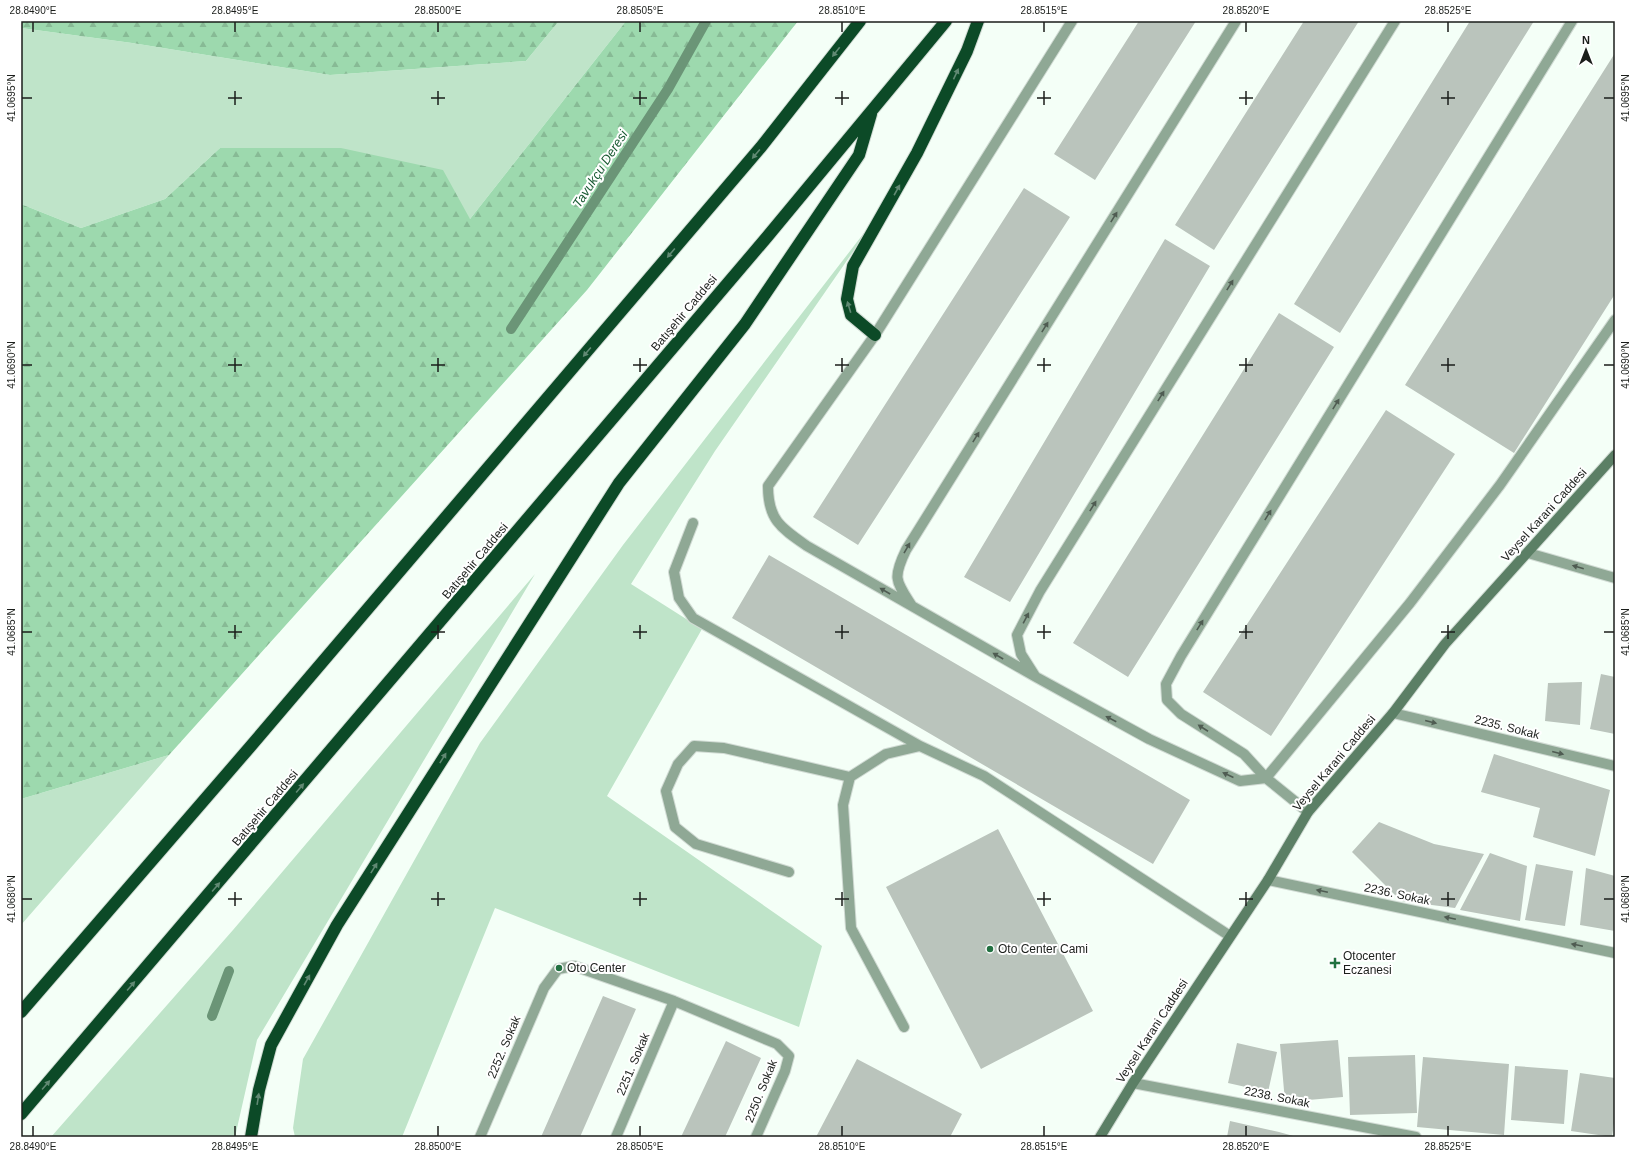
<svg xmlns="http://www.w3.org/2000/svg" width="1636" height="1158" font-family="Helvetica,sans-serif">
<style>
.grass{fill:#bfe4c9}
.forest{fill:url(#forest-firs)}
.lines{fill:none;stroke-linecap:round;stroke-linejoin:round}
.stream{stroke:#6b9577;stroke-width:10}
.building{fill:#bac4bc}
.lane-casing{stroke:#d1dbd4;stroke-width:12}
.street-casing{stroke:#d1dbd4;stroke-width:12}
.secondary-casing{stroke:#d1dbd4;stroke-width:12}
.highway-casing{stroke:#d1dbd4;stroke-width:14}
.lane{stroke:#8fa895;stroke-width:10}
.street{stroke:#8fa895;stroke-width:10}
.secondary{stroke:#5b7f65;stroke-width:10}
.highway{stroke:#0c4a27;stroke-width:12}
.oneway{fill:#618973}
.oneway2{fill:#4f5c52}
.ticks{fill:none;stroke:#1b1e1b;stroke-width:1.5}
.poi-dot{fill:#227141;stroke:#fff;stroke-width:1.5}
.labels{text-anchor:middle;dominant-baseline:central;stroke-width:4;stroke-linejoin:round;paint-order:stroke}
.street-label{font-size:12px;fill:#1b1e1b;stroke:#fff}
.poi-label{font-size:12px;fill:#1b1e1b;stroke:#fff;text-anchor:start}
.water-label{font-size:13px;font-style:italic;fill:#1b5c34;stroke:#fff}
.neatline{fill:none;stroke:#1b1e1b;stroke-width:1.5}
.ticks-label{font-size:10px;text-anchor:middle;fill:#1b1e1b}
</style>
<defs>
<pattern id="forest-firs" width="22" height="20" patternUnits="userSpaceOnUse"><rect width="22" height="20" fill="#9dd9ae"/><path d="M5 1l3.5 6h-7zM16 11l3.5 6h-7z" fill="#87ba95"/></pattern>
</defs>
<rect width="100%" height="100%" fill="#f4fff7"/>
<!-- grass -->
<path class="grass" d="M559,21H626L470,219L220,148L165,199L81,228L21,204V28L132,43L330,75L526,61Z
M884,207L715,451L631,584L702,629L607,796L822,946L799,1027L495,908L402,1137H295L293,1128L303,1059L480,743L623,545Z
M535,574L257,1040L235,1137H51L233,930Z
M169,755L21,925V799Z"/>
<!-- forest -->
<path class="forest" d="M21,21H559L526,61L330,75L132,43L21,28Z
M626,21H798L587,290L169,755L21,799V204L81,228L165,199L220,148H341L443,170L470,219Z"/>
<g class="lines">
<!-- stream -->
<path class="stream" d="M511,329L668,89L706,21
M212,1016L229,971"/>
</g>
<!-- building -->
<path class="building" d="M1139,21H1196L1095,180L1054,154Z
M1304,21H1359L1214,250L1175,225Z
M1470,21H1534L1340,333L1294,304Z
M1615,53V294L1514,453L1405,385Z
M1024,188L1070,217L858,545L813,517Z
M1165,239L1210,266L1010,602L964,577Z
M1279,313L1334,347L1128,677L1073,643Z
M1386,410L1455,454L1271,736L1203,692Z
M769,555L1190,800L1153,864L732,618Z
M1601,674L1615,677V734L1590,729Z
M1582,682L1580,725L1545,721L1548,683Z
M1494,754L1610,790L1595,856L1533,837L1540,808L1481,792Z
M1379,822L1434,844L1484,854L1455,908L1401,901L1352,852Z
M998,829L1093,1011L981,1069L886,887Z
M1490,853L1527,866L1520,921L1460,910Z
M1536,864L1573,871L1565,926L1525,920Z
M1586,868L1615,876V931L1580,925Z
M603,996L636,1009L580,1137H541Z
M1338,1040L1343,1097L1285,1102L1280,1044Z
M726,1041L761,1058L725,1137H681Z
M1237,1043L1277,1052L1268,1092L1228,1083Z
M1415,1055L1417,1113L1350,1115L1348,1057Z
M1423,1057L1509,1064L1504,1135L1417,1127Z
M857,1059L962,1114L950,1137H816Z
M1515,1066L1568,1070L1564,1124L1511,1120Z
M1580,1073L1615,1078V1116L1612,1137L1571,1131Z
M1230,1121L1279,1132L1297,1137H1227Z"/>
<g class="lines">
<!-- lane casing -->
<g class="lane-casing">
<path id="lane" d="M1072,21L875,335L768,486C768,520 781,528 807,546L1036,677L1149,739L1240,781L1266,778L1410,603L1500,485L1615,320
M693,523L674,572L679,598L693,618L920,746
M912,606C896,581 892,579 906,550L1236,21
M1035,676L1021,654L1017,635L1040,591L1395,21
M1308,812L1266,778L1244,754L1181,714L1167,700L1166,684L1181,656L1572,21
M789,872L696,844L675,827L666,791L678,764L694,746L724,748L850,777
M904,1027L851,928L843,805L850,777L886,754L920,746L984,776L1230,936"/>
</g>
<!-- street casing -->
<g class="street-casing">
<path id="street" d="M1528,553L1615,578
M1393,713L1615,766
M1268,880L1615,953
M1133,1083L1416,1137
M480,1137L544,988L558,969L574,966L674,1001L777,1044L789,1056L785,1071L756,1137
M616,1137L674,1001"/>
</g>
<!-- secondary casing -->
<g class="secondary-casing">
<path id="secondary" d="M1100,1137L1133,1083L1268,880L1308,812L1393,713L1445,644L1615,455"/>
</g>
<!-- highway casing -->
<g class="highway-casing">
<path id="highway" d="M875,335L851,315L847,299L853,266L917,153L967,51L978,21
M21,1012L250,747L761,147L860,21
M21,1114L767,237L946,21
M251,1137L259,1090L271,1045L337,925L619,483L745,324L859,155L871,114"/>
</g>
<!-- lane -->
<use href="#lane" class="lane"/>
<!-- street -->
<use href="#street" class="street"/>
<!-- secondary -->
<use href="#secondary" class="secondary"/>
<!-- highway -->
<use href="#highway" class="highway"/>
</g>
<!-- one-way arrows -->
<defs><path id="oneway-solid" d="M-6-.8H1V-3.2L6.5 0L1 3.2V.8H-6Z"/></defs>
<g class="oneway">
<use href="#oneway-solid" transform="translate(836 52) rotate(128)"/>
<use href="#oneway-solid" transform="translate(956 74) rotate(-65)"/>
<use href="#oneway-solid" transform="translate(756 154) rotate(130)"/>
<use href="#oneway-solid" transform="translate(897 190) rotate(-61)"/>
<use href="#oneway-solid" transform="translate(671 253) rotate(130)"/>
<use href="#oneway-solid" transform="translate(849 307) rotate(-107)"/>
<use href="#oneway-solid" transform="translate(587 352) rotate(130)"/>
<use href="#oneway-solid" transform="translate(443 758) rotate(-58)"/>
<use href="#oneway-solid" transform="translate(300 788) rotate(-50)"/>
<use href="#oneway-solid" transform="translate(374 868) rotate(-58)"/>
<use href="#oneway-solid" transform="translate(216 887) rotate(-49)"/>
<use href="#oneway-solid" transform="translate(307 980) rotate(-61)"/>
<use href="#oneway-solid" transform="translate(131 986) rotate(-49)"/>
<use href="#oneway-solid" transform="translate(46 1085) rotate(-49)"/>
<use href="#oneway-solid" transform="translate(258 1099) rotate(-81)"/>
</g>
<g class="oneway2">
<use href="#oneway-solid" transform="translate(1114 217) rotate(-58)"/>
<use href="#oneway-solid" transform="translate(1230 285) rotate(-58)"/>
<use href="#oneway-solid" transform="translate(1045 327) rotate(-58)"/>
<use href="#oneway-solid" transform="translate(1161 396) rotate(-58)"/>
<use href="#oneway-solid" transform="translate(1336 404) rotate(-58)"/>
<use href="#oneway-solid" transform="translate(976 437) rotate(-58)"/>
<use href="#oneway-solid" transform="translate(1093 506) rotate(-58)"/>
<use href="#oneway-solid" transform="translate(1268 515) rotate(-58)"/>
<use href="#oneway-solid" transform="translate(907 548) rotate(-60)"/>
<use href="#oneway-solid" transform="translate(1578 567) rotate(-164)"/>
<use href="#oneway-solid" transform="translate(885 591) rotate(-150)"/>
<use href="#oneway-solid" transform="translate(1026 618) rotate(-62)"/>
<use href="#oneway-solid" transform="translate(1200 625) rotate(-58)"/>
<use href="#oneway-solid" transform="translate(998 656) rotate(-150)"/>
<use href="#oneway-solid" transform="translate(1111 719) rotate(-152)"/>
<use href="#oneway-solid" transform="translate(1431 722) rotate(14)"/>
<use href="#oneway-solid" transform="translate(1203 728) rotate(-147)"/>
<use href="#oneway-solid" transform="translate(1558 753) rotate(14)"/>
<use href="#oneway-solid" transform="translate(1228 775) rotate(-155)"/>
<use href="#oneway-solid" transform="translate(1322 891) rotate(-168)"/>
<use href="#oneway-solid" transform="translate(1450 918) rotate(-168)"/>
<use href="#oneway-solid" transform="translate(1577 945) rotate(-168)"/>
</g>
<!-- ticks -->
<path class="ticks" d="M33,22V32M235,22V32M438,22V32M640,22V32M842,22V32M1044,22V32M1246,22V32M1448,22V32M235,91V105M438,91V105M640,91V105M842,91V105M1044,91V105M1246,91V105M1448,91V105M22,98H32M228,98H242M431,98H445M633,98H647M835,98H849M1037,98H1051M1239,98H1253M1441,98H1455M1604,98H1614M235,358V372M438,358V372M640,358V372M842,358V372M1044,358V372M1246,358V372M1448,358V372M22,365H32M228,365H242M431,365H445M633,365H647M835,365H849M1037,365H1051M1239,365H1253M1441,365H1455M1604,365H1614M235,625V639M438,625V639M640,625V639M842,625V639M1044,625V639M1246,625V639M1448,625V639M22,632H32M228,632H242M431,632H445M633,632H647M835,632H849M1037,632H1051M1239,632H1253M1441,632H1455M1604,632H1614M235,892V906M438,892V906M640,892V906M842,892V906M1044,892V906M1246,892V906M1448,892V906M22,899H32M228,899H242M431,899H445M633,899H647M835,899H849M1037,899H1051M1239,899H1253M1441,899H1455M1604,899H1614M33,1126V1136M235,1126V1136M438,1126V1136M640,1126V1136M842,1126V1136M1044,1126V1136M1246,1126V1136M1448,1126V1136"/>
<!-- markers -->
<g class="poi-dot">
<circle cx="990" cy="949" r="4"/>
<path d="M1333 957h4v4h4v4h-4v4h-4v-4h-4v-4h4z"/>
<circle cx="559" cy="968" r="4"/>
</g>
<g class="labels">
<!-- street labels -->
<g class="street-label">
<text transform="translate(684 313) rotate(-50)">Batışehir Caddesi</text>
<text transform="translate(1544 515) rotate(-48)">Veysel Karani Caddesi</text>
<text transform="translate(475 561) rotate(-50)">Batışehir Caddesi</text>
<text transform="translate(1507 727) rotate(14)">2235. Sokak</text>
<text transform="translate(1334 763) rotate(-50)">Veysel Karani Caddesi</text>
<text transform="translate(265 808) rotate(-50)">Batışehir Caddesi</text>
<text transform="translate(1397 894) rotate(12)">2236. Sokak</text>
<text transform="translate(1152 1031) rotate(-57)">Veysel Karani Caddesi</text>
<text transform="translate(504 1047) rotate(-67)">2252. Sokak</text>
<text transform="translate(633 1064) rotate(-67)">2251. Sokak</text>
<text transform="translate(761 1091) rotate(-68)">2250. Sokak</text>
<text transform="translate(1277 1097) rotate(11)">2238. Sokak</text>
</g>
<!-- poi labels -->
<g class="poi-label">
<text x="998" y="949">Oto Center Cami</text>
<text x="1343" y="956">Otocenter<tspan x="1343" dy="14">Eczanesi</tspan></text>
<text x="567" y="968">Oto Center</text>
</g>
<!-- water labels -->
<g class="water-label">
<text transform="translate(600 169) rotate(-57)">Tavukçu Deresi</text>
</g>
</g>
<!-- border -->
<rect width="1636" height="1158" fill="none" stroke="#ffffff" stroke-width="44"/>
<!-- north arrow -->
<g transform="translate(1586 50)" stroke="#ffffff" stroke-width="3" paint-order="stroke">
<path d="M0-3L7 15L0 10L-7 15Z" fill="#1b1e1b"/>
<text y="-6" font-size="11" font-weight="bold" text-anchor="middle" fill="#1b1e1b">N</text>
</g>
<rect x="22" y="22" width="1592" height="1114" class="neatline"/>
<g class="ticks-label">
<text x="33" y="14">28.8490°E</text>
<text x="235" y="14">28.8495°E</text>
<text x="438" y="14">28.8500°E</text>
<text x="640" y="14">28.8505°E</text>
<text x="842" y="14">28.8510°E</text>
<text x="1044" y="14">28.8515°E</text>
<text x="1246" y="14">28.8520°E</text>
<text x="1448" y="14">28.8525°E</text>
<text transform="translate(11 98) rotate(-90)" y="4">41.0695°N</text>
<text transform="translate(1625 98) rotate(-90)" y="4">41.0695°N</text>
<text transform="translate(11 365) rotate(-90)" y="4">41.0690°N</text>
<text transform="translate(1625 365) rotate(-90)" y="4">41.0690°N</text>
<text transform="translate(11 632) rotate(-90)" y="4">41.0685°N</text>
<text transform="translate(1625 632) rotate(-90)" y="4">41.0685°N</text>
<text transform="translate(11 899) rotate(-90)" y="4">41.0680°N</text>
<text transform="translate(1625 899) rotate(-90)" y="4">41.0680°N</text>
<text x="33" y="1150">28.8490°E</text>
<text x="235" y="1150">28.8495°E</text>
<text x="438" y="1150">28.8500°E</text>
<text x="640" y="1150">28.8505°E</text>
<text x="842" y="1150">28.8510°E</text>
<text x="1044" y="1150">28.8515°E</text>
<text x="1246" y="1150">28.8520°E</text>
<text x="1448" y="1150">28.8525°E</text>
</g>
</svg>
